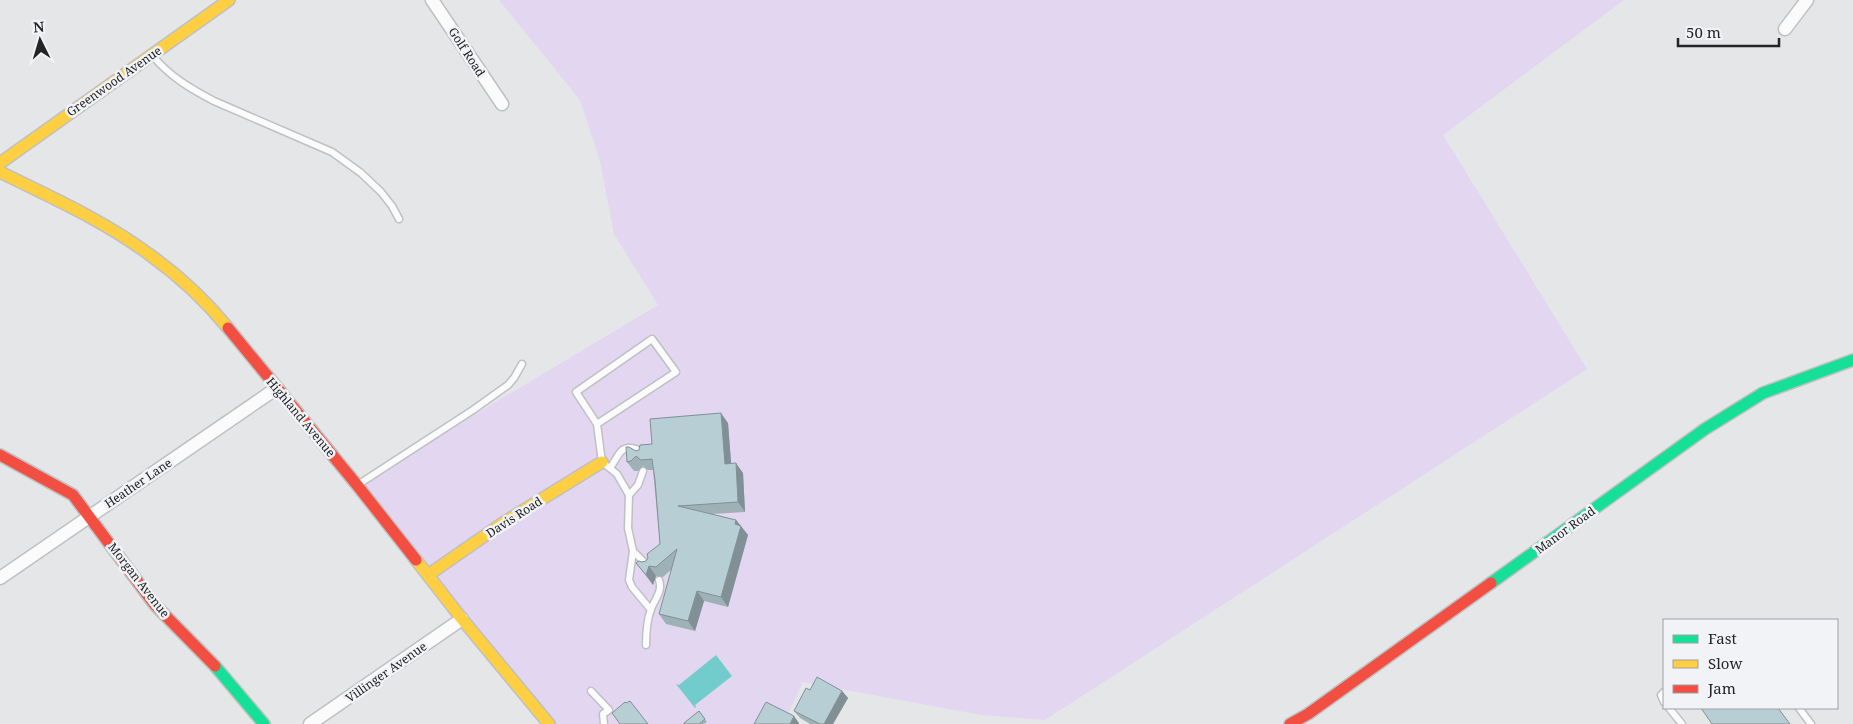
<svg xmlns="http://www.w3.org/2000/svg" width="1853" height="724" font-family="'Noto Serif',serif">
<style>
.green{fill:#e3d6f1}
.water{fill:#72cccb}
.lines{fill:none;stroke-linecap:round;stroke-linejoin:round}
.lane-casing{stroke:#bfc0c1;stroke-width:9}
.street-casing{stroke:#bfc0c1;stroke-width:15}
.fast-casing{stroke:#bfc0c1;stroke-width:14}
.slow-casing{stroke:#bfc0c1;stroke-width:14}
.jam-casing{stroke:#bfc0c1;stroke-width:14}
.lane{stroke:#fbfbfc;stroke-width:6}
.street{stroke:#fbfbfc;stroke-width:12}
.fast{stroke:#16e098;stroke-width:11}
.slow{stroke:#ffcf43;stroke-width:11}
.jam{stroke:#f24e42;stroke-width:11}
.wall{fill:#9eb1b7}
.shaded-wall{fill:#819095}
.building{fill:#b8ced5;stroke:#819095}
.labels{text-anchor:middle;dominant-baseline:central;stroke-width:5;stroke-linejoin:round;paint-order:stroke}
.street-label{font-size:12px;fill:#232425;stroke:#f1f3f6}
</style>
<rect width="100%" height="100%" fill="#e5e6e8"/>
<!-- green -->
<path class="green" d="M499,0H1624L1443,135L1587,369L1045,720L981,715L803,682L783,724H549L357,485L658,305L614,234L600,161L580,100Z"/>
<!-- water -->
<path class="water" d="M716,655L732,676L695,705L696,707L695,708L676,684L679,685Z"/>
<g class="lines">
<!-- lane casing -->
<g class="lane-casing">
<path id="lane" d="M153,56C169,76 191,89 214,101L332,152L361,173L381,192L392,206L399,219
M597,424L676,372L652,339L576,392L597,424L602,462L617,474L629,495
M610,468C618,458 620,443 636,449L642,456
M643,471L638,485L629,495L628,528L633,551L629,580L632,587L651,610
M359,484L473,410L508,385L514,378L522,364
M633,551L649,567
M646,645C646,633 647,620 651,609C655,599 663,591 659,580
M591,691L609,710L603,714L604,724
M1664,692L1661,695L1664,702
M1669,708L1682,724
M1799,708L1811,724"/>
</g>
<!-- street casing -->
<g class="street-casing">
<path id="street" d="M432,0L502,104
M1785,29L1807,0
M0,578L277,388
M310,724L462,619"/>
</g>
<!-- fast casing -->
<g class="fast-casing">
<path id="fast" d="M1491,583L1705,429L1763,393L1853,360
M215,666L264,724"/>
</g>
<!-- slow casing -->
<g class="slow-casing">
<path id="slow" d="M0,163L229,0
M0,172C50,197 105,221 150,255C178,275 206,301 228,328
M416,560L462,619L549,724
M428,575L503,523L602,462"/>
</g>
<!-- jam casing -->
<g class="jam-casing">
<path id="jam" d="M228,328L357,485L416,560
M0,455L73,495L155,605L215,666
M1290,724L1308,714L1491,583"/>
</g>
<!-- lane -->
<use href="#lane" class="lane"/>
<!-- street -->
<use href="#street" class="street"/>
<!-- fast -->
<use href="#fast" class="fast"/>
<!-- slow -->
<use href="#slow" class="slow"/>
<!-- jam -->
<use href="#jam" class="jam"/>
</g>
<!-- wall -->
<path class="wall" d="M728,423L731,464L743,473L745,512L712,514L736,520L748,535L728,607L704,601L695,631L666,624L659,614L672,569L663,577L656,576L653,585L636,563L646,561L660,544L653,470H648L643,466L638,471H634L627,462L636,451L652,444Z
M810,690L842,691L848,698L833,724H810L800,718L794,711Z
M699,711L707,722L704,724H684Z"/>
<!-- shaded-wall -->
<path class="shaded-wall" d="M721,413L728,423L732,474L725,464Z
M736,463L743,473L745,512L738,502Z
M736,520L748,535L728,607L721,597Z
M649,566L656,576L653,585L646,575Z
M697,591L704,601L695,631L688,621Z
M842,691L848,698L833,724H824Z
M794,716L799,723V724H790Z"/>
<!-- building -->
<path class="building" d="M721,413L725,464L736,463L738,502L678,506L736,520L735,524L741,526L721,597L697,591L688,621L659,614L677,549L656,567L649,566L646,575L636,563L639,561L642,562L646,561L648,558L647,554L660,544L655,480L652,459L641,460L636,456L631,461L627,462L626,447H629L636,451L639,450L640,445L652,444L650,419Z
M817,677L842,691L824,724H820L794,711L806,688L810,690Z
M630,701L648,724H620L612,713L625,702L626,703Z
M766,702L794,716L790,724H754Z
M1701,708H1778L1790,724H1712Z
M699,711L705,719L699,724H684V723Z"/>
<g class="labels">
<!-- street labels -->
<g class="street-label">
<text transform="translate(467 52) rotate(57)">Golf Road</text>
<text transform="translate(114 81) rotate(-35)">Greenwood Avenue</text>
<text transform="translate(301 417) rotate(50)">Highland Avenue</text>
<text transform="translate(138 483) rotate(-34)">Heather Lane</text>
<text transform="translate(514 517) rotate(-33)">Davis Road</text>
<text transform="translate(1565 530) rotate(-36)">Manor Road</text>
<text transform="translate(139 580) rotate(52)">Morgan Avenue</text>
<text transform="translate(386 672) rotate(-35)">Villinger Avenue</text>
</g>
</g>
<!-- legend -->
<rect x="1663" y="619" width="175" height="90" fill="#f1f3f6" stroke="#9fa0a2"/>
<rect x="1673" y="635" width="25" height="8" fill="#16e098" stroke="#9fa0a2"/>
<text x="1708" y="644" font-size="15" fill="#232425">Fast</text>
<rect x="1673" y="660" width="25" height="8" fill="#ffcf43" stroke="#9fa0a2"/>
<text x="1708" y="669" font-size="15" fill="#232425">Slow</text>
<rect x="1673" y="685" width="25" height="8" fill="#f24e42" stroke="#9fa0a2"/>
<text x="1708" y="694" font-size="15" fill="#232425">Jam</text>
<!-- north arrow -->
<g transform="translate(40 40) rotate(355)" stroke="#f1f3f6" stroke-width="4" paint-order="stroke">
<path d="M0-4L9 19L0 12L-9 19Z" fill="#232425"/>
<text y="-8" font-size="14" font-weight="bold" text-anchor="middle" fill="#232425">N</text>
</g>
<!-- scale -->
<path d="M1678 38v8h101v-8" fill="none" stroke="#232425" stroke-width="2.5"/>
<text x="1686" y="38" font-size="15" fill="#232425" stroke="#f1f3f6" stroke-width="4" paint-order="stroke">50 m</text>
</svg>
